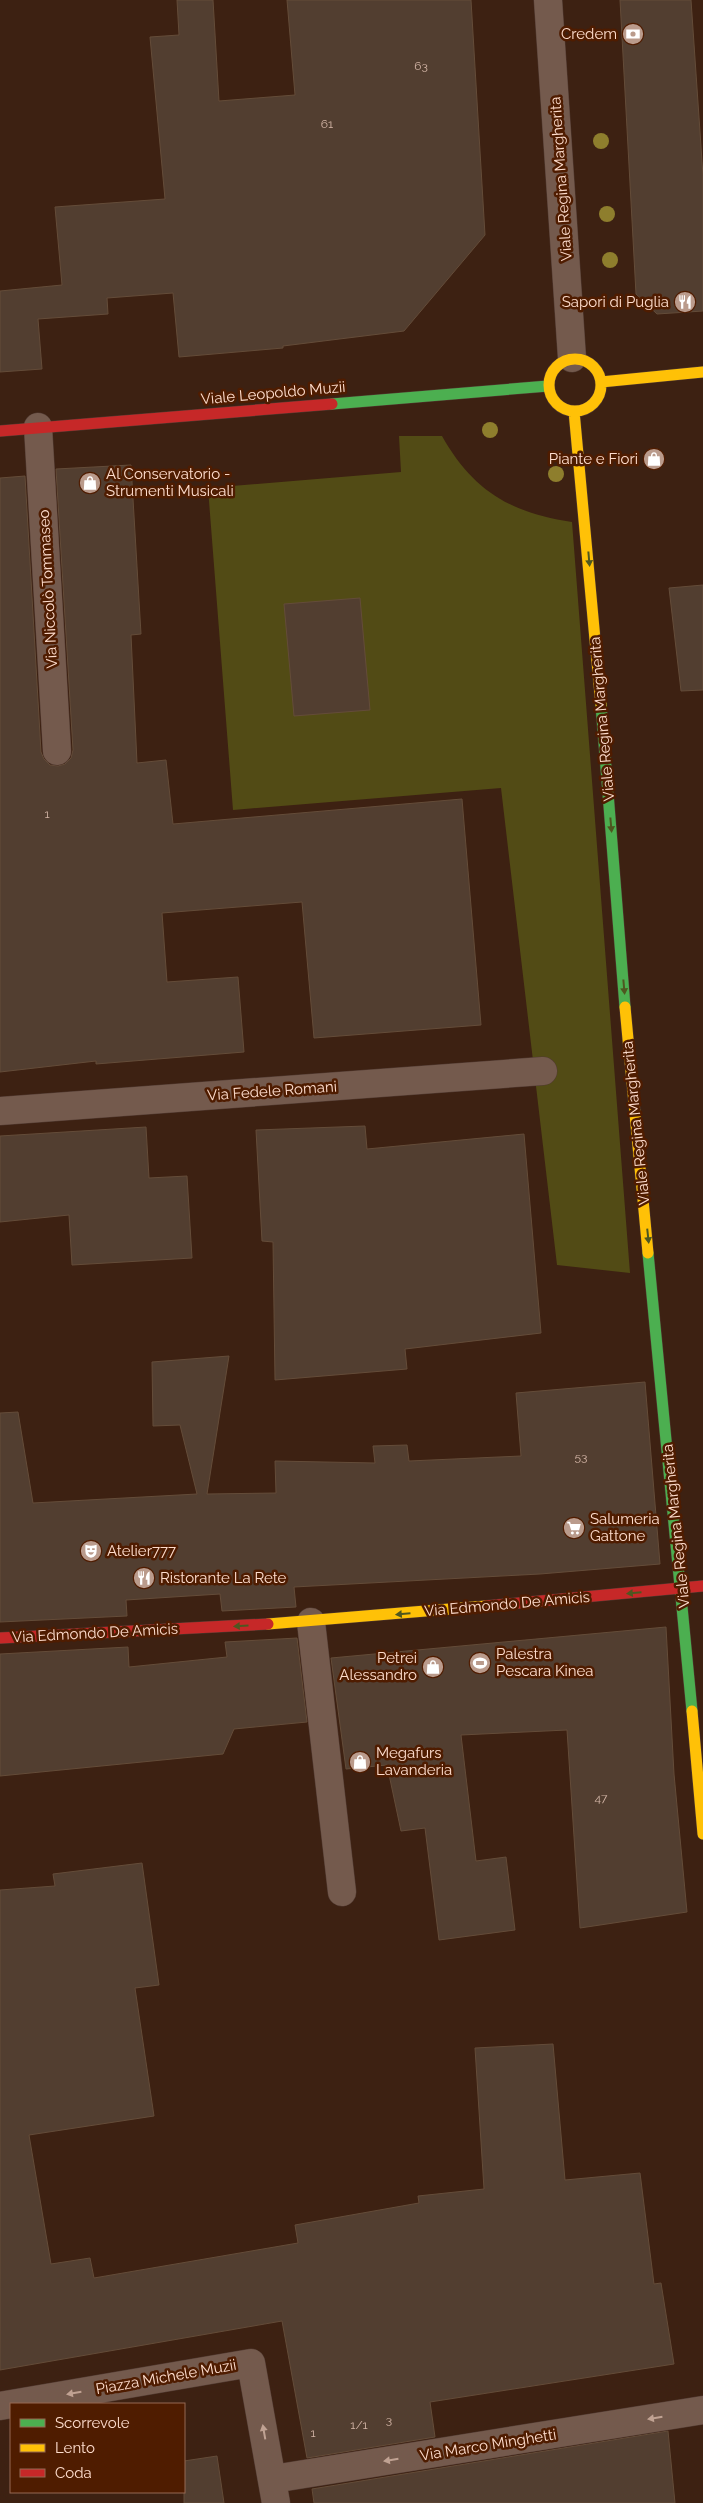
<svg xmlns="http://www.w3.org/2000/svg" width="703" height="2503" font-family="Raleway,sans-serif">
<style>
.green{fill:#524b15}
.building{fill:#523e30;stroke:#644c39}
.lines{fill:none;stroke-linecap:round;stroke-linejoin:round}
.street-casing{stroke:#523b32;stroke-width:29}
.fast-casing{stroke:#523b32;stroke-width:12}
.slow-casing{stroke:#523b32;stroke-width:12}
.jam-casing{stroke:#523b32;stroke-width:12}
.street{stroke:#745a4d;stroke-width:28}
.fast{stroke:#4caf50;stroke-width:11}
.slow{stroke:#ffc107;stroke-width:11}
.jam{stroke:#c62828;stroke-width:11}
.tree{fill:#8e7e2d}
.oneway{fill:#4e5720}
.oneway2{fill:#c0a293}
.labels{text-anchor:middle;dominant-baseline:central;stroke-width:5;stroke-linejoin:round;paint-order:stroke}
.number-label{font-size:12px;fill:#d3b5a6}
.poi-label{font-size:15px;fill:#feddcd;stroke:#4f1c00;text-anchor:start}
.street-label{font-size:15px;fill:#feddcd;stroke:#4f1c00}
</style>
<rect width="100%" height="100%" fill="#3d2112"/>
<!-- green -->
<path class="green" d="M399,436H442C473,491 511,513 572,522L630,1273L557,1265L501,788L233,810L208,488L401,472Z"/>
<!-- building -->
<path class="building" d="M177,0H213L219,101L295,95L287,0H471L485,235L404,331L283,346V348L179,357L173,293L107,298L108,314L38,319L42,369L0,372V291L62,285L55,207L165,199L150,37L179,35Z
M620,0H691L703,176V311L657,314L636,294Z
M131,465L141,634L131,635L137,763L166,760L173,824L462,799L481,1025L314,1038L302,902L162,913L167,982L238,977L244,1052L96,1064V1061L0,1072V478L25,476L41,752L44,759L50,765L58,766L65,764L71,758L73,750L56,469Z
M703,585V690L681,691L669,588Z
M360,598L370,710L294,716L284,604Z
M365,1126L367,1149L524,1134L541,1333L405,1349L407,1369L275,1380L273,1242L262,1241L256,1130Z
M146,1127L149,1178L187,1176L192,1258L72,1265L69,1215L0,1222V1136Z
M229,1356L207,1494L276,1493L275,1461L375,1463L373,1446L407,1445L409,1461L521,1456L516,1393L645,1382L660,1564L540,1574L294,1587L296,1607L222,1611L220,1594L126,1600L127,1616L0,1622V1413L18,1412L33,1503L197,1494L180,1425L153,1426L152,1362Z
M666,1627L674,1774L687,1912L580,1928L567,1730L461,1735L476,1861L506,1857L515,1930L439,1940L425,1828L401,1831L387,1765L346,1769L331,1658Z
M297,1638L307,1722L234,1729L223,1754L0,1776V1654L128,1647L129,1667L227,1657L225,1642Z
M142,1863L159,1985L135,1988L154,2116L29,2135L51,2264L90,2258L94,2278L298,2243L295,2225L419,2203L418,2196L484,2189L475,2048L553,2044L565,2180L640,2173L654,2284L661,2283L674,2364L430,2402L435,2437L307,2458L282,2321L0,2370V1890L55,1886L53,1874Z
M668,2431L675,2503H314L312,2489Z
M217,2456L224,2503H184V2461Z"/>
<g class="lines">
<!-- street casing -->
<g class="street-casing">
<path id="street" d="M548,0L572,358
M38,427L57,751
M0,1111L543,1071
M311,1622L342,1892
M0,2406L251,2363L276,2503
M273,2479L703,2410"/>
</g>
<!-- fast casing -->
<g class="fast-casing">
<path id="fast" d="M332,404L548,386
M601,705L625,1007
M648,1253L692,1711"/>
</g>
<!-- slow casing -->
<g class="slow-casing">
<path id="slow" d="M549 385a26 26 0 1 1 52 0a26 26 0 1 1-52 0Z
M601,382L703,372
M574,411L601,705
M625,1007L648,1253
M268,1624L486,1606
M692,1711L703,1834"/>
</g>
<!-- jam casing -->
<g class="jam-casing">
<path id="jam" d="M0,431L332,404
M486,1606L703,1586
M0,1638L268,1624"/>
</g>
<!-- street -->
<use href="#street" class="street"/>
<!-- fast -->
<use href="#fast" class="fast"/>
<!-- slow -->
<use href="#slow" class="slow"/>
<!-- jam -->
<use href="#jam" class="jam"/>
</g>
<!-- trees -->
<g class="tree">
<circle cx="601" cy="141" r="8"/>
<circle cx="607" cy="214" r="8"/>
<circle cx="610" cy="260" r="8"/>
<circle cx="490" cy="430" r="8"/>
<circle cx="556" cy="474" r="8"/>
</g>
<!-- one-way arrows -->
<defs><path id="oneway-solid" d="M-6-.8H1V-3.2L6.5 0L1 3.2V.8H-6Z" transform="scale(1.25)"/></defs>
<g class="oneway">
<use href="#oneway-solid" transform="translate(589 559) rotate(85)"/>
<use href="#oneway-solid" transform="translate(611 825) rotate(85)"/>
<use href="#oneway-solid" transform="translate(624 987) rotate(85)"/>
<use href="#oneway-solid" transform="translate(648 1236) rotate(84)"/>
<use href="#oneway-solid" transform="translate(634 1593) rotate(175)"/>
<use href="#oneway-solid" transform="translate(403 1614) rotate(175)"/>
<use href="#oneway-solid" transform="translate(241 1626) rotate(177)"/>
</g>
<g class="oneway2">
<use href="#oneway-solid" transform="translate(74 2393) rotate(170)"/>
<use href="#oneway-solid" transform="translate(655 2418) rotate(171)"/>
<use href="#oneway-solid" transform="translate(264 2432) rotate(-100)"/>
<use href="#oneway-solid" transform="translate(391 2460) rotate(171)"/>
</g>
<!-- icons -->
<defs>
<g id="bank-disc" transform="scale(1.125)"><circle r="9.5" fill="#ba9b8c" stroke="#4f1c00"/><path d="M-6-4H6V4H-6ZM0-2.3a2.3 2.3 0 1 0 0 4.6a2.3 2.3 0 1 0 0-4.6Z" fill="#fff"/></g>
<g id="restaurant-disc" transform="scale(1.125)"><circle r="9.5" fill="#ba9b8c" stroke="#4f1c00"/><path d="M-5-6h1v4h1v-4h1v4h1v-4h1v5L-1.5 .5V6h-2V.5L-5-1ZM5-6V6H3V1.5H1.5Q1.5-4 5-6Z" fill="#fff"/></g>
<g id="shop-disc" transform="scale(1.125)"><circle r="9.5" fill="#ba9b8c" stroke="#4f1c00"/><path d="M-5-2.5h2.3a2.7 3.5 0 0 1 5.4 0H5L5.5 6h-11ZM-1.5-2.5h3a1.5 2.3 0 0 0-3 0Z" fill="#fff"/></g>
<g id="supermarket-disc" transform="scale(1.125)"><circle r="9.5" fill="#ba9b8c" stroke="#4f1c00"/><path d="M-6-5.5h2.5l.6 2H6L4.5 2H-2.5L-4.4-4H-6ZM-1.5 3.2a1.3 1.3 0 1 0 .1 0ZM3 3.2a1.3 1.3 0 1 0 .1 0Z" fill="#fff"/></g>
<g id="theatre-disc" transform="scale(1.125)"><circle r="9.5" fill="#ba9b8c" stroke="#4f1c00"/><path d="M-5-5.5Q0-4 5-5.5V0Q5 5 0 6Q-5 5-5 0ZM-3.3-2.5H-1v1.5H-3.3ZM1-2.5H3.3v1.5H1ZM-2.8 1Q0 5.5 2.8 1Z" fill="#fff"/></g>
<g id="stadium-disc" transform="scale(1.125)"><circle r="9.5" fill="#ba9b8c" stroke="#4f1c00"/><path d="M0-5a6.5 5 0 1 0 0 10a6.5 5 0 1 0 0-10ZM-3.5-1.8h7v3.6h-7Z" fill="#fff"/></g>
</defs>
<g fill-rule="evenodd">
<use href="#bank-disc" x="633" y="34"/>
<use href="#restaurant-disc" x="685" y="302"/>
<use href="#shop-disc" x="654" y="459"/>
<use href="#shop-disc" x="90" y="483"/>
<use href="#supermarket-disc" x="574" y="1528"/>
<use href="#theatre-disc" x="91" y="1551"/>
<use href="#restaurant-disc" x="144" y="1578"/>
<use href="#stadium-disc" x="480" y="1663"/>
<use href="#shop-disc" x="433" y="1667"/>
<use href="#shop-disc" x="360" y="1762"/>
</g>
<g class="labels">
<!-- number labels -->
<g class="number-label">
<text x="421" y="66">63</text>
<text x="327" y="124">61</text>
<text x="47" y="814">1</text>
<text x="581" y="1457">53</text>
<text x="601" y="1798">47</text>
<text x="389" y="2420">3</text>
<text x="359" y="2425">1/1</text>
<text x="313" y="2433">1</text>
</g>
<!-- poi labels -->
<g class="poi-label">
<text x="617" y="34" text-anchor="end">Credem</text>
<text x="669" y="302" text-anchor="end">Sapori di Puglia</text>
<text x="638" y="459" text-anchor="end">Piante e Fiori</text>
<text x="106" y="474">Al Conservatorio -<tspan x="106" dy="17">Strumenti Musicali</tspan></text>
<text x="590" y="1519">Salumeria<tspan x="590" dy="17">Gattone</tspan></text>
<text x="107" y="1551">Atelier777</text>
<text x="160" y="1578">Ristorante La Rete</text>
<text x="496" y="1654">Palestra<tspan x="496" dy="17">Pescara Kinea</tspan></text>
<text x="417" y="1658" text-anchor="end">Petrei<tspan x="417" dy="17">Alessandro</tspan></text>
<text x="376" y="1753">Megafurs<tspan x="376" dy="17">Lavanderia</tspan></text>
</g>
<!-- street labels -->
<g class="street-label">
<text transform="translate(561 179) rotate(-94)">Viale Regina Margherita</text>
<text transform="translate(273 393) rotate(-5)">Viale Leopoldo Muzii</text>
<text transform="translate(48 589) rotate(-93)">Via Niccolò Tommaseo</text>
<text transform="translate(602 719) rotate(-95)">Viale Regina Margherita</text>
<text transform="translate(272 1091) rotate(-4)">Via Fedele Romani</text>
<text transform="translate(636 1123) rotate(-96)">Viale Regina Margherita</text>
<text transform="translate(676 1526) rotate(-96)">Viale Regina Margherita</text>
<text transform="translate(507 1604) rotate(-5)">Via Edmondo De Amicis</text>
<text transform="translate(95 1633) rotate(-3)">Via Edmondo De Amicis</text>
<text transform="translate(166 2377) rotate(-10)">Piazza Michele Muzii</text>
<text transform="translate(488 2445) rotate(-9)">Via Marco Minghetti</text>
</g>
</g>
<!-- legend -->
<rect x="10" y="2403" width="175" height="90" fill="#4f1c00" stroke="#956952"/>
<rect x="20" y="2419" width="25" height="8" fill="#4caf50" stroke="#956952"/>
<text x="55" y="2428" font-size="15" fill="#feddcd">Scorrevole</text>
<rect x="20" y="2444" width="25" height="8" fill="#ffc107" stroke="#956952"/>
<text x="55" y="2453" font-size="15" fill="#feddcd">Lento</text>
<rect x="20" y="2469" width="25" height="8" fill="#c62828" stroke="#956952"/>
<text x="55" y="2478" font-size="15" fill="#feddcd">Coda</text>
</svg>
